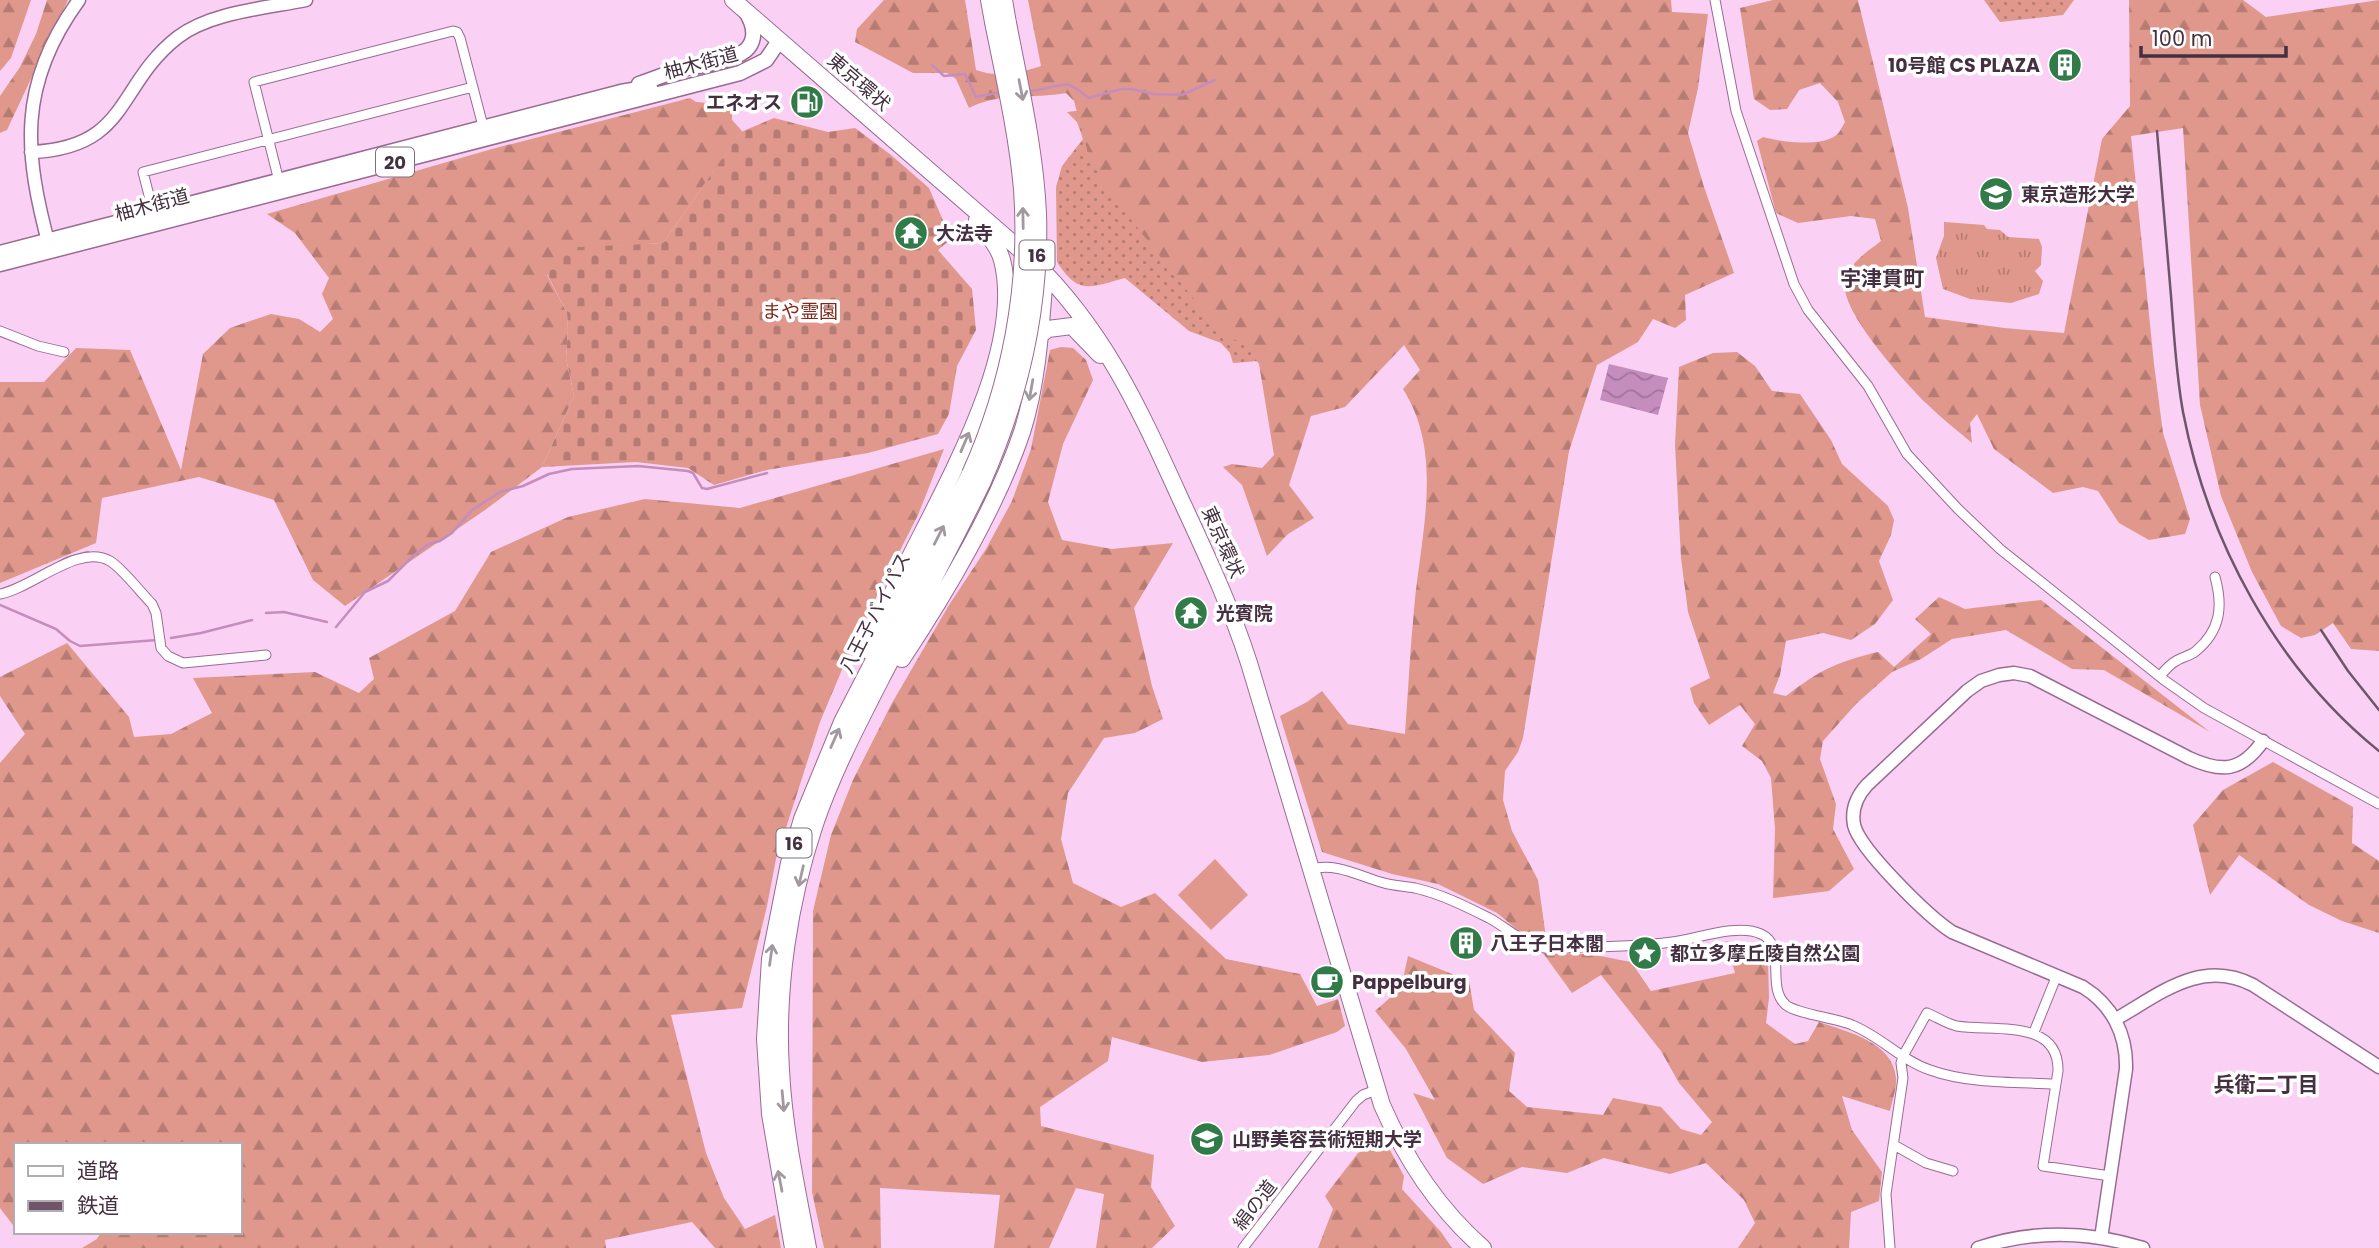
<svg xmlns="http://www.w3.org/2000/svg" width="2379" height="1248" font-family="Poppins,'Noto Sans JP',sans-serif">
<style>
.grass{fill:url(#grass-dots)}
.forest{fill:url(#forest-firs)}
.cemetery{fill:url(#cemetery-stones)}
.park{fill:url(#park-tufts)}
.pitch{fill:#df988b}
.water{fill:url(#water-waves)}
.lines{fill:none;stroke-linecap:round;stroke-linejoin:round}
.stream{stroke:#c48dbd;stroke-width:2.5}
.street-casing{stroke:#996b93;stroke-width:11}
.secondary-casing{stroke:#996b93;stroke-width:15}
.primary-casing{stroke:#996b93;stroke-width:17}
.highway-casing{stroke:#996b93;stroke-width:18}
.street{stroke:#fff;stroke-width:9}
.secondary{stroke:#fff;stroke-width:12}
.primary{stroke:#fff;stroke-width:14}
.highway{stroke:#fff;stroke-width:16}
.rail{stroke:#6e556a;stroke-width:2.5}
.highway-bridge-casing{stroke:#996b93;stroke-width:18;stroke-linecap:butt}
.highway-bridge{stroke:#fff;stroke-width:16}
.oneway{stroke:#a298a0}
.labels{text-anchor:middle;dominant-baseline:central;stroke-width:7;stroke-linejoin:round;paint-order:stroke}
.shield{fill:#fff;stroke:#7c6e7a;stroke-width:2}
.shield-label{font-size:18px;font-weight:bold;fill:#443041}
.street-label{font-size:19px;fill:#443041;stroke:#fff}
.poi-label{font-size:19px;font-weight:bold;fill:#443041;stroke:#fff;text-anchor:start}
.park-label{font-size:19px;fill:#80291c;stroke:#fff}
.neighbourhood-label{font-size:21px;font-weight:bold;fill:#443041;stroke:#fff}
</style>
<defs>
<pattern id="grass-dots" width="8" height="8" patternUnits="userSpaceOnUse" patternTransform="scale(1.75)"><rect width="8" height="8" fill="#df988b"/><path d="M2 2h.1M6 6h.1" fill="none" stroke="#b67c73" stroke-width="1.8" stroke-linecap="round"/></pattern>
<pattern id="forest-firs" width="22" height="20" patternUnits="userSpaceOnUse" patternTransform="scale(1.75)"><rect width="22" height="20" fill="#df988b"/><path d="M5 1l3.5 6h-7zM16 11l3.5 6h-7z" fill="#b67c73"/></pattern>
<pattern id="cemetery-stones" width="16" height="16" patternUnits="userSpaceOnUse" patternTransform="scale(1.75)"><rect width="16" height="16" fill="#df988b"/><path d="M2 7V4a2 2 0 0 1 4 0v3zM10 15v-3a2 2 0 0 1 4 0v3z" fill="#b67c73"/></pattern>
<pattern id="park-tufts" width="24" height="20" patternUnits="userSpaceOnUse" patternTransform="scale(1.75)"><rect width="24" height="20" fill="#df988b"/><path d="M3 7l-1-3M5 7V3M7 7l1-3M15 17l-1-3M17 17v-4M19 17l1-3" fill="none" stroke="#b67c73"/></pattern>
<pattern id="water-waves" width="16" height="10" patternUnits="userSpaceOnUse" patternTransform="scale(1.75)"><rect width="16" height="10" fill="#c48dbd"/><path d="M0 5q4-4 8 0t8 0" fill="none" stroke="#a1749b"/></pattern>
</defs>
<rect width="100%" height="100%" fill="#fad1f4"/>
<!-- grass -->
<path class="grass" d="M1984,0H2074L2063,15L2000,22Z
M1118,106L1297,358L1233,363L1230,353L1221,343L1189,331L1125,278C1090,287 1079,296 1057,262L1056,187L1062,166L1083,139L1077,122L1067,112Z"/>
<!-- forest -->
<path class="forest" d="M0,0H31L11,58L0,71Z
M47,0H68L7,130L0,133V96L20,67L36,34Z
M884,0H965L976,70C997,78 1020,73 1041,66L1028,0H1671L1672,12L1708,14L1698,88L1688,133L1704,187L1734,273L1685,295L1686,320L1675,328L1653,319L1638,342L1597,365L1569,451L1523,738L1518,752L1505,771L1503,800L1512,831L1538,880L1547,945L1520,932L1497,913L1438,884L1392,874L1322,852L1280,716L1307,702L1322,691L1348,724L1405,734C1408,692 1410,651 1414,610C1420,537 1445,455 1403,389L1420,370L1404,345L1345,407L1311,416L1289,485L1314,518L1288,534L1267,556L1242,485L1223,467L1232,464L1262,468L1274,455L1259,364L1246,346L1218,330L1104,185L1087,149L1074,101L1066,93C1034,99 998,92 969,108L956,79L947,73H913L855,42L857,29Z
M1773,0H1858L1908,208L1925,317L2004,328L2064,333L2102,139L2130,106L2129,0H2243L2266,17L2379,0V651L2351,649L2333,623L2315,635L2301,638L2281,626L2252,572L2221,496L2200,405L2183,128L2131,136L2154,364L2163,433L2190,519L2185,534L2149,540L2119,523L2098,491L2083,487L2053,493L1994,449L1977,414L1970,423L1972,443C1957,430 1941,418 1927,404C1906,384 1843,314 1845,286C1846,264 1866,253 1881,241L1875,219L1851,216L1798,223L1776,213L1757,141L1763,137C1781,142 1820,147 1835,136C1839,134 1842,127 1845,122L1838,102L1820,83L1799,90L1787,109L1770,110L1754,99L1740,8Z
M690,98L696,102L732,105V120L742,131L663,243L561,249L547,275L567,313L568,330L566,358L574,396L542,467L485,510L345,606L313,580L274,500L199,477L102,498L96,543L0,583V382H44L76,348L130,350L181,470L203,354L230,328L271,314L299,319L320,332L333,319L322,294L329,278L295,233L267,214L492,149Z
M1061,347L1073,348L1086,360L1093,380L1063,444L1048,502L1062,540L1112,549L1173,543L1134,608L1152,686L1163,719L1135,733L1104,738L1068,793L1061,839L1073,883L1121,907L1155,893L1226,959L1300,974L1317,1006L1338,999L1345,1026L1337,1032L1269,1055L1202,1062L1112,1037L1108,1061L1040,1107L1041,1126L1154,1155L1151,1187L1175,1226L1152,1248H1096L1104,1194L1076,1188L1049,1248H994L1000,1195L880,1188L881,1248H824L812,1192L813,911L831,835L853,780L892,703L949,605L986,549L1012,501L1031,449L1050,350Z
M1737,352L1755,366L1772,391L1800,394L1831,440L1842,464L1888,506L1894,520L1891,535L1879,561L1893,600L1875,624L1851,640L1823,633L1786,641L1780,675L1773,693L1786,696C1820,670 1836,662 1878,652L1894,667L1931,634L1915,619L1939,597L1965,609L2041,600L2210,732L2104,670L2072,669L2006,630L1952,639L1921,659L1892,672L1856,704L1823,741L1820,759L1836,804L1833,829L1854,869L1829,891L1773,898L1775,829L1771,778L1762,761L1742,746L1755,724L1740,705L1709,725L1694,703L1690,688L1710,678L1688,612L1681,558L1675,445L1679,367L1713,353Z
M944,449L918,515L854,641L820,722L776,859L767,906L742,1008L671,1015L706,1153L724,1198L745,1229L775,1215L781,1248H715L692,1222L605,1240L606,1248H82L97,1239L101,1232H240V1145H16V1229L0,1208V763L25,734L0,696V677L67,643L129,717L134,737L171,734L212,713L193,678L315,672L359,693L374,679L369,658L455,611L491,552L568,517L645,499L740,508Z
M2273,762L2353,807L2352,843L2379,861V933L2342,921L2309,905L2239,855L2210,895L2193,825L2223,790Z
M1726,941L1751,944L1768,960L1769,998L1766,1023L1795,1044L1808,1041L1819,1022C1848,1032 1893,1042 1896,1078C1897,1088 1892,1101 1890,1111L1842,1096L1852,1130L1882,1172L1879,1201L1851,1212L1849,1248H1738L1755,1223L1744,1200L1706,1163L1670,1174L1604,1158L1567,1173L1522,1167L1483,1184L1447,1158L1413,1093L1435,1100L1406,1049L1375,1011L1401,988L1408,956L1469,981L1474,1010L1515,1053L1509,1091L1527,1107L1603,1115L1613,1098L1661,1107L1681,1129L1701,1135L1712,1122L1679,1083L1661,1051L1601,975L1572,993L1543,953L1590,954L1631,962L1651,991L1735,973Z
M1385,1141L1404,1176L1402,1189L1441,1232L1452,1248H1318L1333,1209L1325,1196L1358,1153Z"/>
<!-- cemetery -->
<path class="cemetery" d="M774,118L828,132L855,128L891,155L929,188L951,239L938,250L972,289L976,330L957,366L949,414L938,434L868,453L767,470L714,485L688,468L636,462L542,467L574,396L566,358L568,330L567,313L547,274L561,248L663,243L741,132Z"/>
<!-- park -->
<path class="park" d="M1944,222L1984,225L1987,229L2000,230L2008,237L2039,239L2042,247L2041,265L2035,271L2043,281L2039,294L2011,303L1970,299L1943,289L1936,258L1944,236Z"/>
<!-- pitch -->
<path class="pitch" d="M1215,859L1248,895L1211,930L1178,895Z"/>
<!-- water -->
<path class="water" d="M1609,364L1668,378L1658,415L1600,400Z"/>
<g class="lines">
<!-- stream -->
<path class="stream" d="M932,65L944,76L965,74L976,97L1002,92
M1029,91C1040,91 1061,83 1069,85C1076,87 1083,94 1089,98L1121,89H1132L1153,94L1182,95L1215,80
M59,562L66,558L88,552
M0,605L56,629L70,641L80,646L157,640
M266,613L284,612L327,622
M336,627L365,592L388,581L414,555L429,544L440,541L452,533L472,510L500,492L523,486L549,474L572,469L638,466L688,471L693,473L702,488L707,489L767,473
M171,638L201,633L252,620"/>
<!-- street casing -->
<g class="street-casing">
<path id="street" d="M1715,0L1736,111L1794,284L1808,310L1868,386L1907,454L1958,509L2000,549L2164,680L2204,708L2379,804
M279,181L254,82L453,31L457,32L460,38L484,130
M154,215L143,172L473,87
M0,331L38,346L64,352
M0,594C33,588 78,543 110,561C122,568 142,594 152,604L156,613L161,648L168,656L183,663L266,655
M2160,676C2165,670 2170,664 2176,661C2182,657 2190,656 2196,651C2221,630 2223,606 2215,577
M1312,869C1336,862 1361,877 1384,883C1394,886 1405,886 1415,888C1441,894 1465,906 1489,918C1506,927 1524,945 1545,948C1555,950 1566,948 1576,947C1608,947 1640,946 1672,942C1696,939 1738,923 1761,934C1788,946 1765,987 1786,1005C1797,1014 1836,1018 1852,1025C1880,1036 1901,1060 1930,1070C1969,1084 2015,1082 2056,1084
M2034,1032L2057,975
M1894,1145L1926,1163L1953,1171
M1243,1248L1356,1101L1363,1095L1376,1090
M1890,1248L1886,1194L1903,1078L1901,1063L1903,1056L1927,1013C1937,1017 1947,1024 1957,1026C1993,1032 2059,1018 2058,1071L2043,1166L2110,1176"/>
</g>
<!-- secondary casing -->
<g class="secondary-casing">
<path id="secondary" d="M31,152C130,148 116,85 178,37C211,12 267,8 306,0
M50,249C24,153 17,85 79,0
M2116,1019C2160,994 2201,958 2253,985L2379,1067
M2101,1238L2126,1069C2127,1034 2112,1005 2083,987L1952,932C1929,917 1860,850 1854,825C1851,809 1857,796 1867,785L1967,691L1981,681L1999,675L2014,673L2030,676L2189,758C2222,773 2241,772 2263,741
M1978,1248C2032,1230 2089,1231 2143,1248"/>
</g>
<!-- primary casing -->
<g class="primary-casing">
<path id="primary" d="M639,84C651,80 663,75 675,71C692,66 738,61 748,48C757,37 753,23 746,12
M0,253L621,92L650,87
M0,264L740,73L766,60L779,41"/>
</g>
<!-- highway casing -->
<g class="highway-casing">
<path id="highway" d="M733,0L1032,260C1105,331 1140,410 1181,500C1206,554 1231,607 1249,663L1382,1105C1406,1160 1437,1208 1483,1248
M989,0L993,22
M1004,0L1008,23
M1039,336L1048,329L1072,326L1100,355
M870,652C875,637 879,621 886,607C926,515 1028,361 1002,260C998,244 985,233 977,220
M902,659C946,593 997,506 1022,432C1038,382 1041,325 1045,273
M793,1248L770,1114L765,1039L770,959L789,863L802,819L842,722L970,474
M808,1248C797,1189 784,1130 781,1070C776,988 789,902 815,824C832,774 857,726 881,679C915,613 951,548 983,481"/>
</g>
<!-- street -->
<use href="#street" class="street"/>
<!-- secondary -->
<use href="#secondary" class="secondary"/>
<!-- primary -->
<use href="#primary" class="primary"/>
<!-- highway -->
<use href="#highway" class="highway"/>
<!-- rail -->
<path class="rail" d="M2157,131C2162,186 2166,241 2171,296C2174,334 2176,374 2183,412C2208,541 2276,668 2379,751
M2321,630L2348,671L2379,710"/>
<!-- highway-bridge casing -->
<g class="highway-bridge-casing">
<path id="highway-bridge" d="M970,474C1010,385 1029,287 1022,189C1017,133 1004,77 993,22
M983,481C1020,397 1041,305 1038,213C1035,149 1020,86 1008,23"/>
</g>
<!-- highway-bridge -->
<use href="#highway-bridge" class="highway-bridge"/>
</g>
<!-- one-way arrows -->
<defs><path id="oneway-shaft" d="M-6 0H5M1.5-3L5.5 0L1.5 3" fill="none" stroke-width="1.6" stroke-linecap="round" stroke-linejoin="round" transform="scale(1.75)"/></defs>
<g class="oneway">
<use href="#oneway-shaft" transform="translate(1021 90) rotate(79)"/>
<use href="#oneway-shaft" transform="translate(1023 218) rotate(-91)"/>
<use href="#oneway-shaft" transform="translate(1031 390) rotate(100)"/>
<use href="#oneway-shaft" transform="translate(965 442) rotate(-67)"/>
<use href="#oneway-shaft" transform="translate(939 535) rotate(-63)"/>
<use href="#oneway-shaft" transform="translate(835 738) rotate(-66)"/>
<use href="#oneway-shaft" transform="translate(801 876) rotate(103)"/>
<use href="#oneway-shaft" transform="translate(771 955) rotate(-82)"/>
<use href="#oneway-shaft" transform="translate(783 1101) rotate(85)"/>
<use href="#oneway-shaft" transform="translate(780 1181) rotate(-101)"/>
</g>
<!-- icons -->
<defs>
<g id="building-disc" transform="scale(1.75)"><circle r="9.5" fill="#317b48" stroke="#fff"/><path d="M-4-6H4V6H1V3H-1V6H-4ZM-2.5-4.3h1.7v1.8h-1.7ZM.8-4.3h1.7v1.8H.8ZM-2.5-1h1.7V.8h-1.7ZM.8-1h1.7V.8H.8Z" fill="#fff"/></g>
<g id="fuel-disc" transform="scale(1.75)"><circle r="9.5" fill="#317b48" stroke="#fff"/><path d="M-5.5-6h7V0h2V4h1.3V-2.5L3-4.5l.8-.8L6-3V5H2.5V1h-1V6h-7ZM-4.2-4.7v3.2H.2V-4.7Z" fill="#fff"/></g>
<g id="university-disc" transform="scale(1.75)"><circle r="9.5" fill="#317b48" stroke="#fff"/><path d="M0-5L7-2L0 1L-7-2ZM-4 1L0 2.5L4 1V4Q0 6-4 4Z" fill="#fff"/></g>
<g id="temple-disc" transform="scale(1.75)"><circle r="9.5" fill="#317b48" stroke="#fff"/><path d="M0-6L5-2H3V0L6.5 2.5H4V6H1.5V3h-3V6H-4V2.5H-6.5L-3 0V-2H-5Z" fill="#fff"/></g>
<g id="sight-disc" transform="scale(1.75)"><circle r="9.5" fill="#317b48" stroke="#fff"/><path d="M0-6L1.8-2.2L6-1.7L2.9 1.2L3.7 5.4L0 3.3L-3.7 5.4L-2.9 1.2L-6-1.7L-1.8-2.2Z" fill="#fff"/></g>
<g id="cafe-disc" transform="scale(1.75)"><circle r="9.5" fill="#317b48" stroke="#fff"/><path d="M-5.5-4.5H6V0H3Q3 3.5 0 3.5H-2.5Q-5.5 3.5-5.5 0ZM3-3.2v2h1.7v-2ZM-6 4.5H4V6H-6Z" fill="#fff"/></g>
</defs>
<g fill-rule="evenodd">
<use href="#building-disc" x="2065" y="65"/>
<use href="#fuel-disc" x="807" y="102"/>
<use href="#university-disc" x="1996" y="194"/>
<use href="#temple-disc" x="911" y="233"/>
<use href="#temple-disc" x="1191" y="613"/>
<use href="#building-disc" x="1466" y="943"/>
<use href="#sight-disc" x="1645" y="953"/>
<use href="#cafe-disc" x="1327" y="982"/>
<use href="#university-disc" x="1207" y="1139"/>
</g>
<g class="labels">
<!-- shield labels -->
<g class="shield">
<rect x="376" y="147.5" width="38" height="29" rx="5"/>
<rect x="1019.5" y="240.5" width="35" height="29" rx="5"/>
<rect x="776.5" y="828.5" width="35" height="29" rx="5"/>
</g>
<g class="shield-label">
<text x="395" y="162">20</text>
<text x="1037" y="255">16</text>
<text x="794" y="843">16</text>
</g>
<!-- street labels -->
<g class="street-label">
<text transform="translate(701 63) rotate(-15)">柚木街道</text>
<text transform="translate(859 82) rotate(41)">東京環状</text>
<text transform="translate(152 205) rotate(-15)">柚木街道</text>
<text transform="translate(1223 542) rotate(66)">東京環状</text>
<text transform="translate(875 613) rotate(-63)">八王子バイパス</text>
<text transform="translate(1255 1205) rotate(-52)">絹の道</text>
</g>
<!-- poi labels -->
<g class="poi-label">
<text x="2040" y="65" text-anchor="end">10号館 CS PLAZA</text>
<text x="782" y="102" text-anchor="end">エネオス</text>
<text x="2021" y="194">東京造形大学</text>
<text x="936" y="233">大法寺</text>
<text x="1216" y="613">光賓院</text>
<text x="1490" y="943">八王子日本閣</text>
<text x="1670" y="953">都立多摩丘陵自然公園</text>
<text x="1352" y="982">Pappelburg</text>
<text x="1232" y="1139">山野美容芸術短期大学</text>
</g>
<!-- park labels -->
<g class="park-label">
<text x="800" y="311">まや霊園</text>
</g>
<!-- neighbourhood labels -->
<g class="neighbourhood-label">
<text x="1882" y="278">宇津貫町</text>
<text x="2266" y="1084">兵衛二丁目</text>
</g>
</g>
<!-- legend -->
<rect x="14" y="1143" width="228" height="91" fill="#ffffff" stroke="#b4acb3" stroke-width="2"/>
<rect x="28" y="1166" width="35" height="10" fill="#ffffff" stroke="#b4acb3" stroke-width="2"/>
<text x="77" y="1178" font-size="21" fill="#443041">道路</text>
<rect x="28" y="1201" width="35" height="10" fill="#6e556a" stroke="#b4acb3" stroke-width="2"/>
<text x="77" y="1213" font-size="21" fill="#443041">鉄道</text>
<!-- scale -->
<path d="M2141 46v10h145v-10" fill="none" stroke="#443041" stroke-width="3.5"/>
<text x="2152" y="46" font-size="21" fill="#443041" stroke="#ffffff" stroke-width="5" paint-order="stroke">100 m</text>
</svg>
